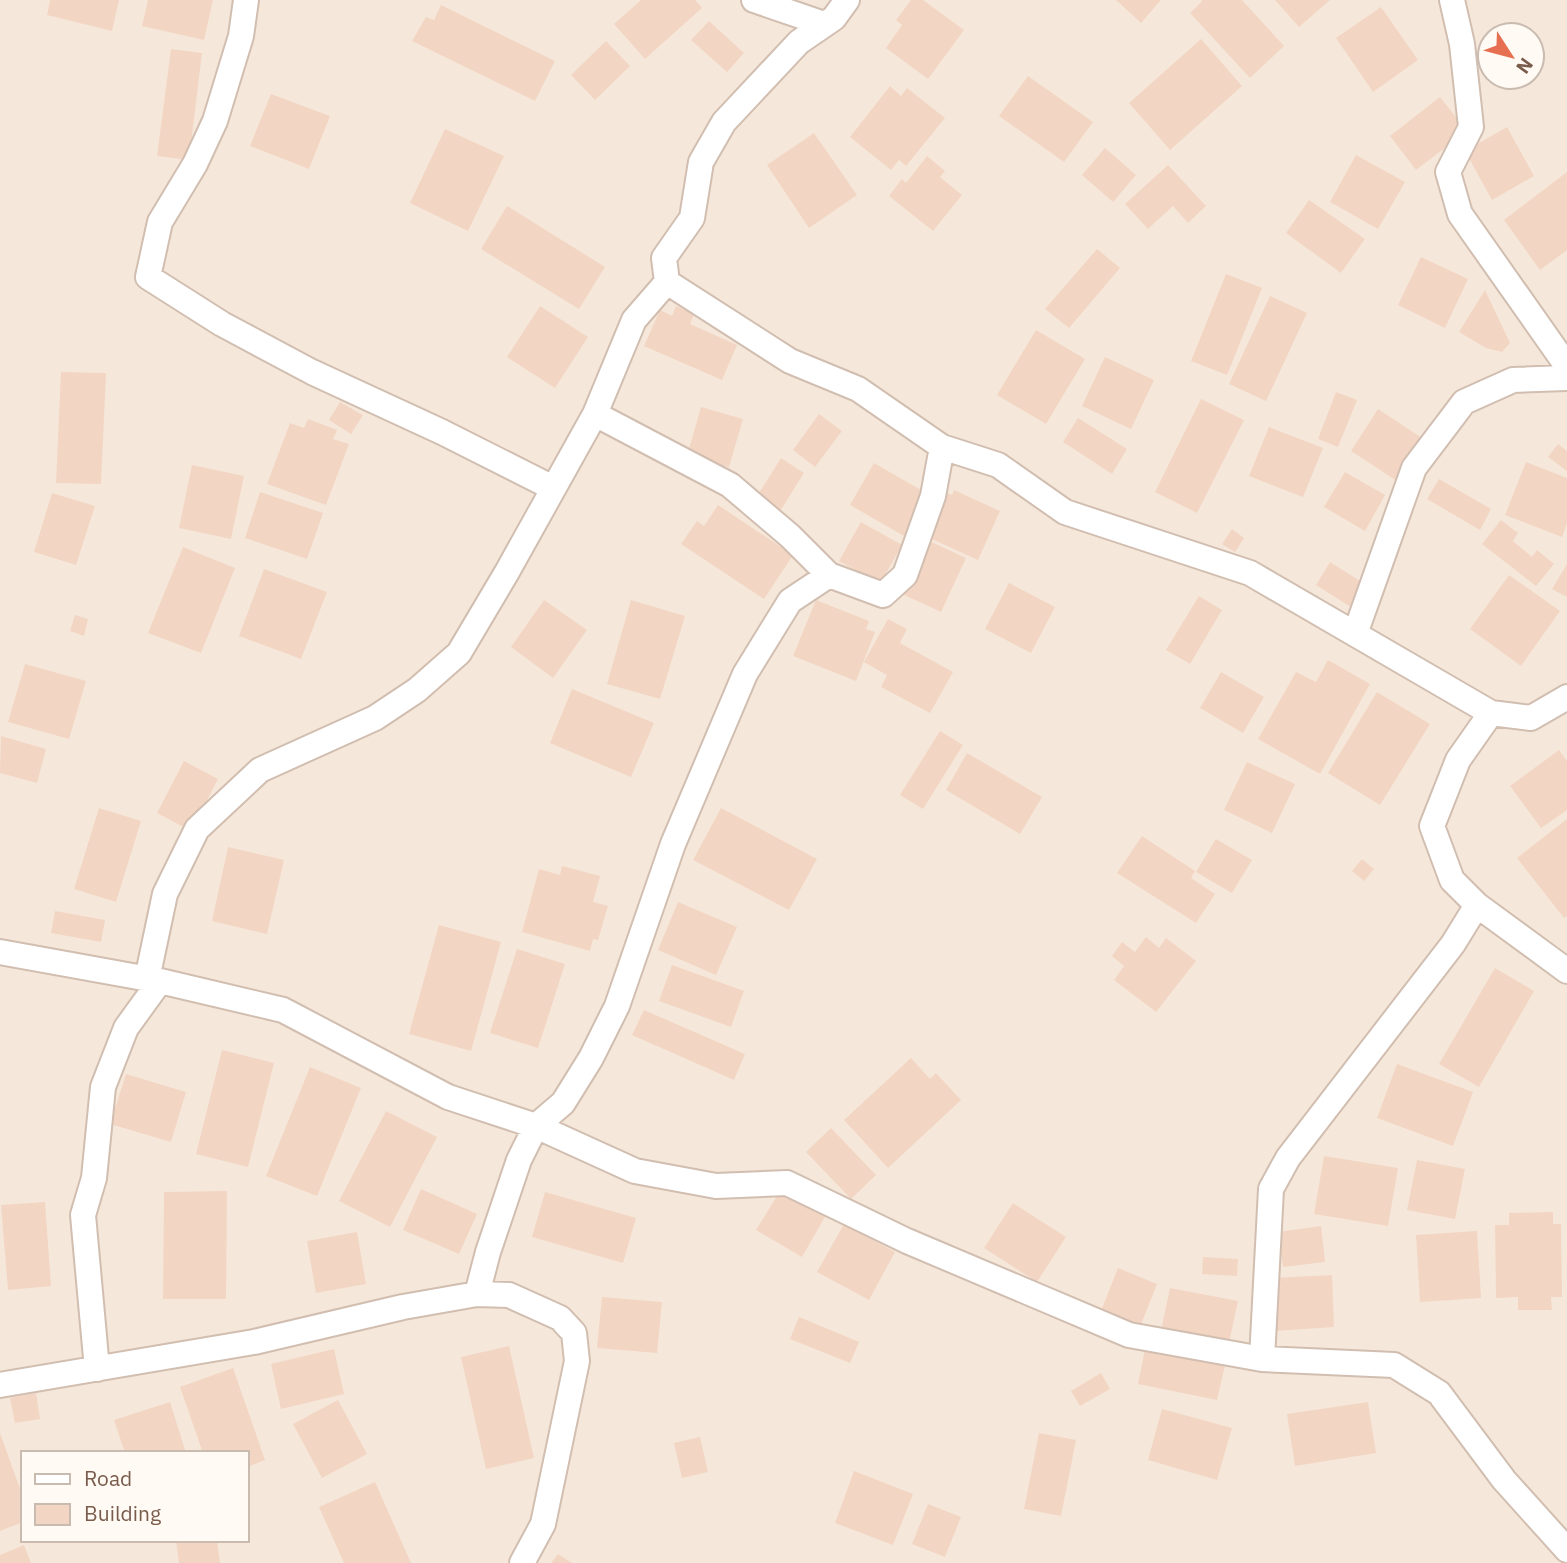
<svg xmlns="http://www.w3.org/2000/svg" width="1567" height="1563" font-family="'IBM Plex Sans',sans-serif">
<style>
.residential{fill:#f5e8da;fill-rule:evenodd}
.building{fill:#f3d5c3}
.lines{fill:none;stroke-linecap:round;stroke-linejoin:round}
.street-casing{stroke:#d1beb0;stroke-width:28}
.street{stroke:#fff;stroke-width:24}
</style>
<rect width="100%" height="100%" fill="#fdf6ec"/>
<!-- residential -->
<path class="residential" d="M0,0H1567V1563H0ZM1490,35H1532V77H1490ZM23,1453H247V1540H23Z"/>
<!-- building -->
<path class="building" d="M50,0H119L112,31L47,15Z
M148,0H213L204,40L142,26Z
M641,0H695L702,8L645,59L614,24Z
M911,0H923L964,30L928,79L886,48L902,25L896,20Z
M1116,0H1161L1141,23Z
M1201,0H1242L1284,46L1250,78L1190,13L1202,1Z
M1275,0H1330L1299,27Z
M441,5L555,61L535,101L412,41L426,17L434,20Z
M1381,7L1418,60L1373,92L1336,38Z
M709,21L744,53L727,72L691,40Z
M1201,39L1242,86L1170,150L1129,103Z
M606,41L630,66L595,100L571,75Z
M171,49L202,53L189,160L157,156Z
M1028,76L1093,122L1064,162L999,116Z
M890,86L901,96L907,88L945,118L906,166L899,160L891,170L850,137Z
M271,94L330,116L309,169L250,146Z
M1440,97L1467,131L1416,170L1390,136Z
M1507,127L1534,176L1492,200L1465,151Z
M445,129L504,156L468,231L410,203Z
M814,133L857,195L809,228L767,165Z
M1105,148L1136,175L1113,202L1082,175Z
M1356,155L1405,182L1378,229L1330,202Z
M927,156L945,171L940,177L962,195L933,231L889,196L902,179L906,183Z
M1168,165L1206,206L1188,223L1173,206L1148,229L1125,204Z
M1567,172V250L1540,270L1504,220Z
M1309,200L1365,239L1341,273L1286,233Z
M507,206L605,267L579,309L481,249Z
M1097,249L1120,268L1069,328L1045,309Z
M1421,257L1468,279L1445,328L1398,305Z
M1226,274L1262,288L1227,375L1191,361Z
M1485,290L1510,343L1502,352L1486,348L1459,332Z
M1270,296L1307,313L1266,401L1229,384Z
M540,306L588,337L555,388L507,357Z
M676,306L694,314L690,324L737,345L722,380L644,346L660,310L672,316Z
M1036,330L1085,359L1046,424L997,395Z
M1105,357L1154,380L1131,429L1082,406Z
M61,372L106,373L101,484L56,483Z
M1336,392L1357,400L1338,447L1318,439Z
M1201,399L1244,420L1197,513L1155,492Z
M340,402L363,415L351,434L329,420Z
M701,407L743,419L729,467L687,456Z
M1378,409L1425,440L1397,481L1351,451Z
M819,414L842,431L815,467L793,450Z
M1078,418L1127,449L1112,474L1063,442Z
M308,419L337,430L333,439L349,444L326,505L267,484L290,423L304,428Z
M1269,427L1323,448L1303,497L1249,476Z
M1558,444L1567,451V471L1548,457Z
M781,458L804,473L777,516L754,501Z
M1526,462L1567,478V523L1562,537L1505,515Z
M874,463L928,494L904,536L850,505Z
M192,465L244,476L231,539L179,528Z
M1345,472L1385,495L1365,531L1324,507Z
M1439,479L1491,509L1480,530L1427,499Z
M954,490L1000,511L978,560L925,536L945,492L952,495Z
M260,492L323,513L307,559L245,538Z
M52,493L95,506L76,565L34,552Z
M718,505L793,555L764,599L681,544L697,521L704,526Z
M1501,520L1518,533L1513,541L1532,557L1537,550L1554,564L1536,586L1482,544Z
M861,522L902,545L880,584L839,561Z
M1232,529L1244,538L1235,552L1222,544Z
M927,540L966,558L941,612L902,594Z
M183,547L235,568L201,653L148,633Z
M1330,562L1368,586L1354,609L1316,585Z
M1567,564V597L1552,589Z
M264,569L327,592L301,659L239,636Z
M1509,575L1560,611L1521,666L1470,629Z
M1009,583L1055,607L1031,653L985,629Z
M1199,596L1222,610L1190,664L1166,650Z
M544,600L587,630L553,678L511,647Z
M631,600L685,616L660,699L607,684Z
M816,600L869,621L866,629L875,632L856,681L793,656Z
M75,615L88,619L84,636L70,631Z
M888,619L907,629L900,643L953,672L930,713L881,687L887,675L864,662Z
M1328,660L1370,684L1320,774L1258,739L1296,672L1316,682Z
M25,664L86,681L69,739L8,722Z
M1221,672L1264,697L1243,733L1200,708Z
M572,689L654,723L631,777L550,743Z
M1377,692L1430,724L1380,805L1328,773Z
M940,731L963,745L923,809L900,795Z
M1,736L46,749L37,783L0,773Z
M1559,750L1567,761V810L1541,828L1510,786Z
M967,753L1042,797L1020,834L946,790Z
M184,761L218,779L191,831L157,813Z
M1247,762L1295,784L1272,833L1224,810Z
M99,808L141,821L116,902L74,889Z
M721,808L817,859L789,910L693,860Z
M1567,819V916L1564,918L1517,858Z
M1142,836L1195,871L1191,878L1215,894L1196,923L1117,873Z
M1216,839L1252,860L1232,893L1196,872Z
M228,847L284,860L267,934L212,921Z
M1362,859L1374,869L1364,881L1352,871Z
M562,866L600,876L593,902L608,906L598,940L593,939L590,951L522,932L539,869L560,875Z
M678,902L737,927L716,975L658,950Z
M55,911L105,920L101,942L51,933Z
M439,925L501,942L471,1051L409,1034Z
M1146,937L1159,948L1166,938L1196,961L1156,1012L1114,980L1124,966L1112,956L1122,942L1135,952Z
M517,949L565,964L538,1048L490,1033Z
M672,965L744,991L731,1027L659,1001Z
M1495,968L1534,991L1479,1087L1439,1064Z
M644,1010L745,1054L734,1080L632,1035Z
M222,1050L274,1063L248,1167L196,1154Z
M911,1058L930,1079L936,1073L961,1100L888,1168L844,1120Z
M1397,1064L1473,1092L1453,1146L1377,1118Z
M310,1067L361,1088L317,1196L266,1176Z
M126,1074L186,1092L171,1142L110,1124Z
M386,1111L437,1137L390,1227L339,1201Z
M831,1128L876,1175L851,1199L806,1152Z
M1324,1156L1398,1168L1388,1226L1314,1214Z
M1417,1160L1465,1169L1455,1219L1407,1210Z
M782,1188L826,1215L802,1257L756,1230Z
M421,1189L477,1214L459,1254L403,1230Z
M227,1191L226,1299H163L164,1192Z
M545,1192L636,1218L623,1263L532,1237Z
M45,1202L51,1286L8,1290L1,1205Z
M1013,1203L1066,1237L1037,1282L984,1248Z
M1553,1212V1224H1561L1562,1297H1551L1552,1310H1518V1297L1496,1298L1495,1225H1509V1213Z
M844,1224L895,1252L869,1300L817,1272Z
M1321,1226L1325,1262L1283,1267L1278,1232Z
M1477,1231L1481,1298L1420,1302L1416,1235Z
M357,1232L366,1284L316,1293L307,1241Z
M1203,1257L1238,1259L1237,1276L1202,1274Z
M1118,1268L1157,1284L1138,1332L1099,1316Z
M1332,1275L1334,1327L1275,1331L1272,1278Z
M1170,1288L1238,1301L1228,1348L1160,1335Z
M602,1297L662,1302L657,1353L597,1348Z
M799,1317L859,1342L850,1363L790,1339Z
M1146,1344L1226,1361L1217,1400L1138,1384Z
M509,1346L534,1458L486,1469L461,1357Z
M334,1349L344,1394L281,1409L271,1364Z
M233,1368L265,1460L247,1467V1453H203L180,1387Z
M1101,1373L1110,1389L1080,1406L1071,1391Z
M36,1393L40,1419L15,1423L10,1398Z
M338,1400L367,1454L322,1478L293,1424Z
M170,1402L186,1453H125L114,1420Z
M1368,1402L1376,1453L1295,1466L1287,1414Z
M1162,1409L1232,1428L1217,1480L1148,1460Z
M0,1433L23,1497V1522L0,1531Z
M1039,1433L1076,1440L1061,1516L1024,1509Z
M700,1437L708,1472L682,1478L674,1443Z
M854,1471L913,1494L893,1545L835,1523Z
M375,1482L411,1563H344L319,1507Z
M928,1504L961,1517L945,1557L912,1544Z
M176,1540H217L220,1563H179Z
M24,1545L31,1563H0V1555Z
M558,1554L572,1563H551Z"/>
<g class="lines">
<!-- street casing -->
<g class="street-casing">
<path id="street" d="M246,0L241,36L215,121L195,164L160,222L148,277L222,324L312,372L442,432L553,488
M754,0L824,24
M1452,0L1462,44L1471,127L1448,172L1460,214L1567,366
M667,282L790,361L858,389L942,447L998,465L1065,512L1250,573L1491,713L1531,718L1567,697
M595,414L730,485L790,536L829,575L883,595L905,575L933,496L942,447
M1355,634L1414,468L1464,402L1513,380L1567,378
M1477,905L1567,971
M0,952L160,981L283,1010L448,1097L536,1126L635,1171L716,1186L787,1183L907,1241L1129,1335L1262,1359L1394,1365L1439,1393L1504,1480L1567,1550
M147,979L165,894L197,829L260,770L375,718L417,690L459,653L507,572L595,414L634,320L667,282L664,258L692,218L701,162L724,122L799,42L834,18L847,0
M477,1294L488,1252L519,1160L536,1126L563,1103L591,1058L617,1006L673,844L745,674L790,601L829,575
M1262,1359L1271,1189L1288,1158L1453,944L1477,905L1452,880L1432,826L1458,760L1491,713
M97,1369L83,1215L94,1178L103,1087L126,1028L160,981
M0,1385L254,1342L403,1307L477,1294L509,1295L560,1318L574,1333L577,1361L543,1524L522,1563"/>
</g>
<!-- street -->
<use href="#street" class="street"/>
</g>
<!-- legend -->
<rect x="21" y="1451" width="228" height="91" fill="#fffaf3" stroke="#cabbb1" stroke-width="2"/>
<rect x="35" y="1474" width="35" height="10" fill="#ffffff" stroke="#cabbb1" stroke-width="2"/>
<text x="84" y="1486" font-size="21" fill="#7a5c4d">Road</text>
<rect x="35" y="1504" width="35" height="21" fill="#f3d5c3" stroke="#cabbb1" stroke-width="2"/>
<text x="84" y="1521" font-size="21" fill="#7a5c4d">Building</text>
<!-- north arrow -->
<g transform="translate(1511 56) rotate(126)"><circle r="33" fill="#fffaf3" stroke="#cabbb1" stroke-width="2"/>
<path d="M0-5L12 26L0 18L-12 26Z" fill="#e76f51"/>
<text y="-10" font-size="19" font-weight="bold" text-anchor="middle" fill="#7a5c4d">N</text>
</g>
</svg>
